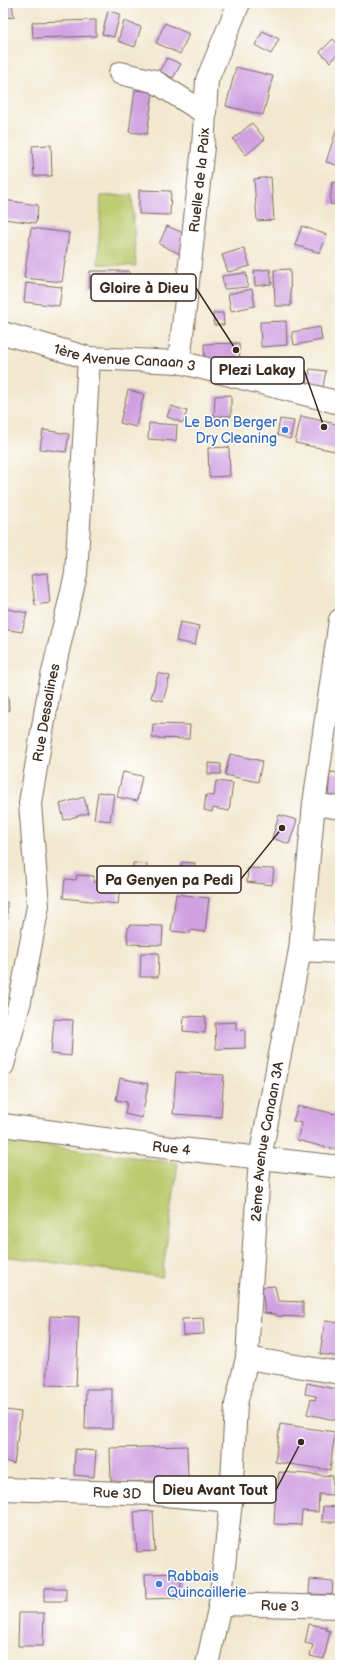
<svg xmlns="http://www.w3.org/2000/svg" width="343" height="1668" font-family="'Balsamiq Sans',sans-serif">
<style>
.green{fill:#baca6d;stroke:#7a7a46}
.building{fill:#d0a1e1}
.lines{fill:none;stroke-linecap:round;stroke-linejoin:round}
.minor-casing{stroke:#7b6c5c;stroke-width:24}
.secondary-casing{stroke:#7b6c5c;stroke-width:24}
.minor{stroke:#fff;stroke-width:22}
.secondary{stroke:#fff;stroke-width:22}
.shop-dot{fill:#3f7fe0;stroke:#fff;stroke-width:1.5}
.labels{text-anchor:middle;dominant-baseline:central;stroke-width:3;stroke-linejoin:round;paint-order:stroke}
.street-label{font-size:14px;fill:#3b2a1e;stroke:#fff}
.shop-label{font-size:14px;fill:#366cbe;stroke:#fff;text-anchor:end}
.leader{fill:none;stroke:#3b2a1e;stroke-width:1.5}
.callout-dot{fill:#3b2a1e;stroke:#fff;stroke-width:1.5}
.callout{fill:#fff;stroke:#3b2a1e;stroke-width:1.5}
.callout-label{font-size:15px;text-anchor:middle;font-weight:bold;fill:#3b2a1e}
</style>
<rect width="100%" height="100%" fill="#fff"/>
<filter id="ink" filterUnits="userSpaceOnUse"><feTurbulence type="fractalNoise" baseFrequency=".025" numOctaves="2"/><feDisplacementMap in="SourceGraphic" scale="8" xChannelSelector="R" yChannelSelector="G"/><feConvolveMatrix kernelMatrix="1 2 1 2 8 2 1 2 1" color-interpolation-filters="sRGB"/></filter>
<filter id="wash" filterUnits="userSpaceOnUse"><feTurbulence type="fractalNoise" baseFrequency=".012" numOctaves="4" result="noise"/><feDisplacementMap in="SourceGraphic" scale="16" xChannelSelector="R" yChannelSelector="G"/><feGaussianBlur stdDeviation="0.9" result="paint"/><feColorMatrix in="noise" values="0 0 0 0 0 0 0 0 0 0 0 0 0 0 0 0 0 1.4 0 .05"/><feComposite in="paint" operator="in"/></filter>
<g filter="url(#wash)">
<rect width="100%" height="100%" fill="#f2e8cf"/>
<!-- green -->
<path class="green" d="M132,195L136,266L98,264L101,196Z
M3,1140L178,1163L162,1277L3,1256Z"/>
<g id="blocks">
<!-- building -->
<path class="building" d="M3,3H12L14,17L3,18Z
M108,11L120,14L114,37L102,34Z
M96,20V36L33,38L32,22Z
M124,21L141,27L135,47L118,41Z
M165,23L189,34L180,54L156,43Z
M263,31L279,39L271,54L255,45Z
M333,39L340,46V51L330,62L320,52Z
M167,58L181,64L173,78L159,71Z
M236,67L273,76L263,115L226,106Z
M135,90L153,92L147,134L129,132Z
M252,123L265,139L246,155L233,139Z
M338,125H340V166L326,162Z
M51,145L52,176H34L32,146Z
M271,177L274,220L257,221L254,179Z
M332,182L340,183V205L330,204Z
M139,190L171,191L170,215L139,214Z
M3,200L38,205L36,223L3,219Z
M167,226L193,237L184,256L159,244Z
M302,226L327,235L320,253L295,245Z
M31,228L69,233L62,282L24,278Z
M244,248L250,266L228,272L222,255Z
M270,269L272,284L255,286L254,271Z
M290,269L291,306H275L274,270Z
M90,271H129V288L89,287Z
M246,273L248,287L224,289L222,276Z
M26,283L62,287L59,306L24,302Z
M252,289L255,306L231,311L228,294Z
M213,313H223L224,325H214Z
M286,321L287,345L261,347L260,322Z
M320,327L322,340L294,345L292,332Z
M239,343L240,364L205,365L204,344Z
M310,369L326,371L323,387L307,384Z
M128,390L144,394L136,427L120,423Z
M231,395V416H214L215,396Z
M171,406L187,411L183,423L167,417Z
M301,416L340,425V452L295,443Z
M280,419L294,421L290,439L277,435Z
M149,423L177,425L176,441L148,439Z
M43,430L69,434L66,452L40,449Z
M229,447L230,476L209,477L208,448Z
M47,573L50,603L35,605L31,575Z
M3,608L27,613L22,632L3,629Z
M180,622L199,626L195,645L176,641Z
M158,673L170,676L163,701L151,698Z
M8,696L9,710L3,711V697Z
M153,724L190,725L189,739L152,738Z
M230,754L262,761L258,782L225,775Z
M208,763L221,764V774H208Z
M123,772L142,776L137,801L117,797Z
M330,772L340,773V797L328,796Z
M216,781L233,783L229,811L213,808L212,812L204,810L206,795L214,796Z
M98,792L114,794L110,821L94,819Z
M84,797L88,813L64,820L60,804Z
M279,815L297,820L289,844L272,838Z
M182,862L195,863L193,888L173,887L179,873Z
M133,863L147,864L146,879L132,878Z
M248,868L274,869L272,885L247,882Z
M77,875L94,876L93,882L120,885L118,904L63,898L65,879L76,880Z
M176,894L209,898L205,932L190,930V933L171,931Z
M339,899L340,900V924L335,923Z
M3,902H7V919H3Z
M129,925L163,926L162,945L128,944L127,934Z
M141,953H159L158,977H140Z
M184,1016L206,1017L205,1033L183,1031Z
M54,1019L73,1020L71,1056L51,1054Z
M236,1022V1030L245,1029V1048L216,1049L215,1023Z
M176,1072L224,1075L221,1117L173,1114Z
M120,1078L148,1084L142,1118L125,1114L127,1102L116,1100Z
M298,1106L306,1108V1107L340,1115V1151L297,1140L302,1123L293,1121Z
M275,1286L278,1301L303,1302V1317L276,1316V1314L264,1313V1302L261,1287Z
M50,1316L79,1317L76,1386L46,1385Z
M203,1318L204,1334L183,1335L182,1319Z
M325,1321L340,1323V1357L320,1354Z
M307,1383L340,1390V1421L307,1414L311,1399L315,1400L316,1396L305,1394Z
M86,1389H112V1429H85Z
M5,1410L21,1412L14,1464L3,1460V1421Z
M280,1424L335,1432L330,1470L275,1462Z
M187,1446L188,1480L111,1482L110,1448Z
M75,1449L96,1451L94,1477L74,1475Z
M279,1472L333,1476L332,1495L319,1494L318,1512L302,1511L301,1525L274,1524L276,1485H278Z
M323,1506L340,1507V1522H322Z
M153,1511L155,1551L137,1552L134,1512Z
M181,1573V1598L146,1599L145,1574Z
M310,1579L333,1581L332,1595L309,1594Z
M44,1588H66V1601H44Z
M19,1613H44L43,1646H18Z
M309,1624L326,1627V1630L330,1631L324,1659L310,1656L313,1645L305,1643Z"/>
</g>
</g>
<g filter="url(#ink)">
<use href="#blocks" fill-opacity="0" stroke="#7b6c5c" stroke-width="1"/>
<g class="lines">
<!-- minor casing -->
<g class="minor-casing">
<g id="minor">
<path d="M120,73L154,81L205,113"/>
<path id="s1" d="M179,362L203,147L207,80L239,3"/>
<path d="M314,804L340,808"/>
<path d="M300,950L340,952"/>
<path id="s2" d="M3,1065L20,1001L38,906L30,803L50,685L76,574L89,358"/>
<path id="s3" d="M3,1125L155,1146L340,1167"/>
<path d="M247,1358L340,1373"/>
<path id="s4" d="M3,1489L154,1494L231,1501"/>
<path id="s5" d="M220,1604L340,1607"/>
<path id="s6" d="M207,1665L220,1604L231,1501L236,1404L247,1358L251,1287L260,1158L300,950L314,804L340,620"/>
</g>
</g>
<!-- secondary casing -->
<g class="secondary-casing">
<g id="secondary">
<path id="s7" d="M3,333L89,358L179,362L340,403"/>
</g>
</g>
<!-- minor -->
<use href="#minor" class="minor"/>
<!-- secondary -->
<use href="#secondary" class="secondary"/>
</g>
</g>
<!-- markers -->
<g class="shop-dot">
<circle cx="285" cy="430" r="4"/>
<circle cx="159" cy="1584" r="4"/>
</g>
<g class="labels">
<!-- street labels -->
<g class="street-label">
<text stroke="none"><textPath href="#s1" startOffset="183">Ruelle de la Paix</textPath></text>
<text stroke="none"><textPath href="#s7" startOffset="125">1ère Avenue Canaan 3</textPath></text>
<text stroke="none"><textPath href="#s2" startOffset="358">Rue Dessalines</textPath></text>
<text stroke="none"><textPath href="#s6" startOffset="528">2ème Avenue Canaan 3A</textPath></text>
<text stroke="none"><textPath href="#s3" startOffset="170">Rue 4</textPath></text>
<text stroke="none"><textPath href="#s4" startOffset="114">Rue 3D</textPath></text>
<text stroke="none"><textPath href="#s5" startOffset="60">Rue 3</textPath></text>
</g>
<!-- shop labels -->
<g class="shop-label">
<text x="277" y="422">Le Bon Berger<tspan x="277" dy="16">Dry Cleaning</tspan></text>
<text x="167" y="1576" text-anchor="start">Rabbais<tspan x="167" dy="16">Quincaillerie</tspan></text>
</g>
</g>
<!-- callouts -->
<path class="leader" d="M236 350L196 288M324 427L304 370M282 828L241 879M301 1442L276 1490"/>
<g class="callout-dot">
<circle cx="236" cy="350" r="4"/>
<circle cx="324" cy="427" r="4"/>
<circle cx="282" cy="828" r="4"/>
<circle cx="301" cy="1442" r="4"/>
</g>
<g class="callout">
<rect x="91" y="274" width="105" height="27" rx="4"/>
<rect x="211" y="357" width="93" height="27" rx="4"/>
<rect x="97" y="866" width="144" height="27" rx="4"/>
<rect x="154" y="1476" width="122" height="27" rx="4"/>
</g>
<g class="callout-label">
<text x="144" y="293">Gloire à Dieu</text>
<text x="257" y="375">Plezi Lakay</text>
<text x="169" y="885">Pa Genyen pa Pedi</text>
<text x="215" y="1495">Dieu Avant Tout</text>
</g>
<!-- margin -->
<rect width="343" height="1668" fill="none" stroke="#fff" stroke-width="16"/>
</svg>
